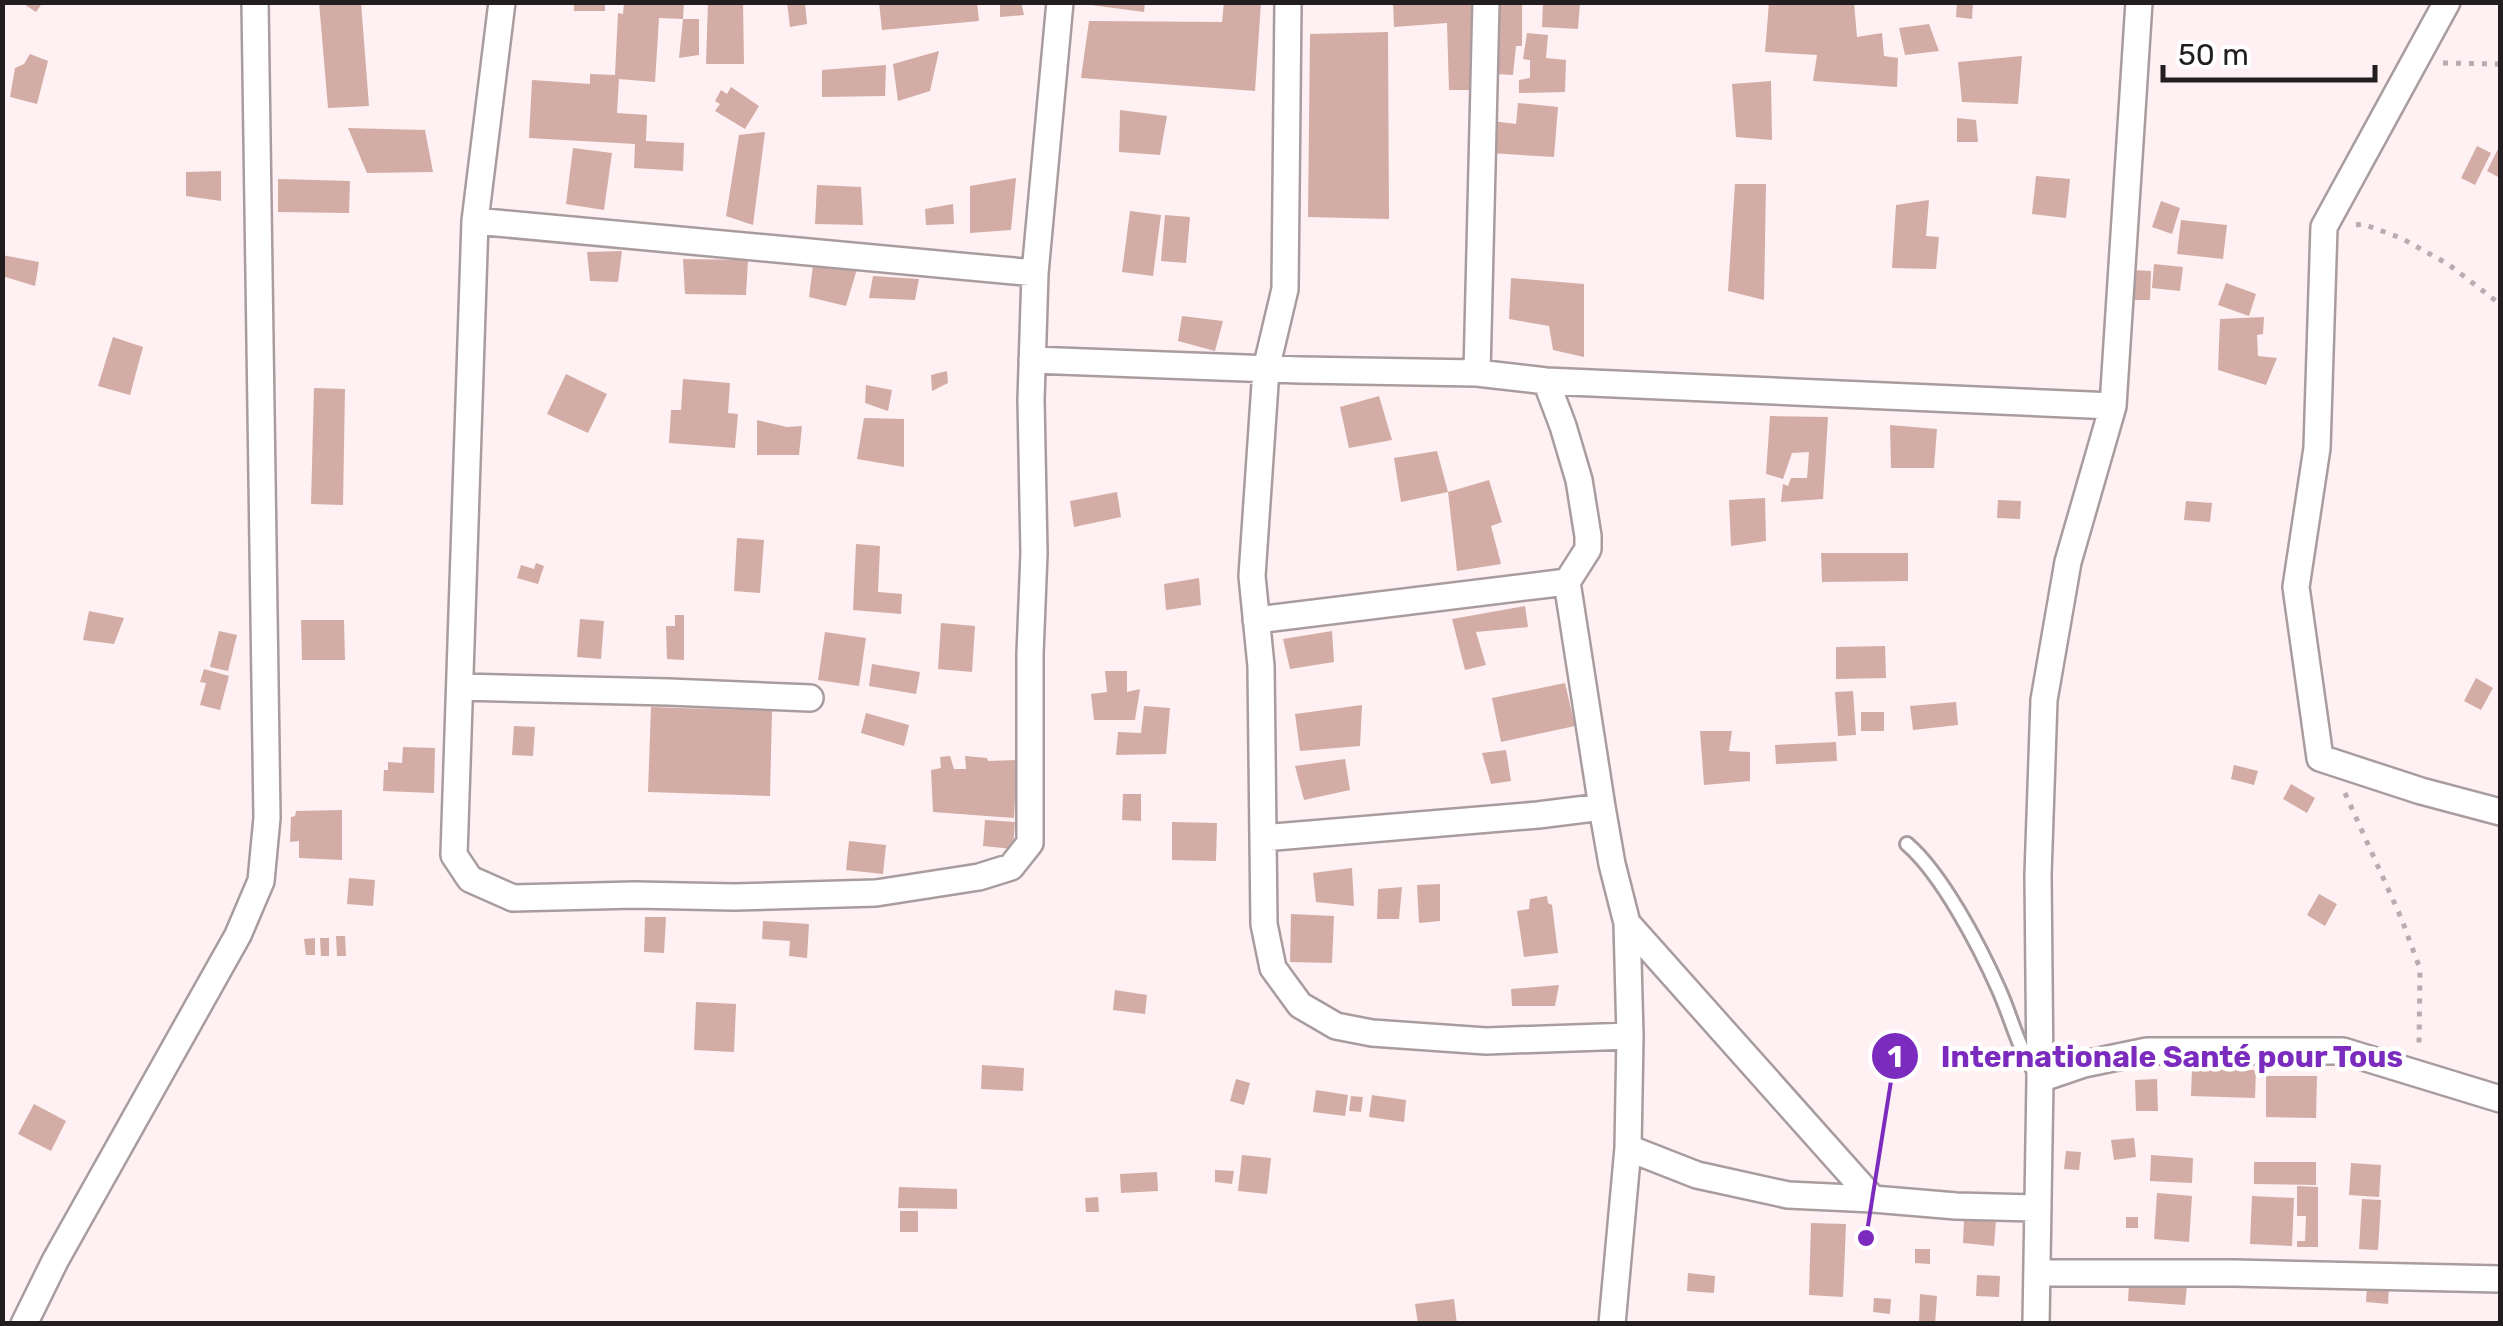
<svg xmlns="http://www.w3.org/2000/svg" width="2503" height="1326" font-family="Rubik,sans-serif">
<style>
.building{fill:#d3ada5}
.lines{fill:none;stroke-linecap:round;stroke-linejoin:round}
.service-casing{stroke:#a99c9f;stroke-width:18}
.minor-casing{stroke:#a99c9f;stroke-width:30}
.path{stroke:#b7acaf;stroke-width:5;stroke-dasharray:5 8;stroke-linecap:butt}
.service{stroke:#fff;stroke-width:12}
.minor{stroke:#fff;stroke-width:25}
.leader{fill:none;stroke:#7b2cbf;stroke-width:4}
.callout-dot{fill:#7b2cbf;stroke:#fff;stroke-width:4}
.mark-label{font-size:30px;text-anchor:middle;font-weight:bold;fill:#fff}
.callout-label{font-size:30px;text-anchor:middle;font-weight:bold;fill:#7b2cbf;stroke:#fff;stroke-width:9;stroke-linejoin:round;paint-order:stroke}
</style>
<rect width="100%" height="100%" fill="#fef0f3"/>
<!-- building -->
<path class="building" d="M21,2H43L36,12Z
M319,2H361L369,106L328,108Z
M574,2H605V11H574Z
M624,2H684L683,19L659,18L655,82L619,79L617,113L647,115L646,141L684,143L683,171L634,168L635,144L529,138L532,80L590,84V74L615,75L618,13L623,14Z
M708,2H743L744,64H706Z
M787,2H805L807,24L790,27Z
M879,2H977L979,21L882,30Z
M1000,2H1021L1024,15L1000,17Z
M1092,2H1145L1144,12L1091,5Z
M1224,2H1261L1255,91L1081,78L1089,21L1222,22Z
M1393,2H1475L1477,90H1449L1447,23L1394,27Z
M1495,2H1522V46H1516L1513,75L1495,74Z
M1543,2H1580L1578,29L1542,27Z
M1769,2H1835V5L1854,2L1857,37L1882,33L1884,56L1898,58L1897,87L1813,81L1817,55L1765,52Z
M1957,2H1973L1972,19L1956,17Z
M683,19H699V55L679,58Z
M1929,24L1939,51L1905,55L1899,28Z
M1388,32L1389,219L1308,217L1310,34Z
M1527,33L1548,35L1546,58L1566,60L1565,92L1519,93V80L1530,78V60L1523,59Z
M939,51L930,91L898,101L893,64Z
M30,54L48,61L37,104L10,97L15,68L24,64Z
M2022,56L2018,104L1962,102L1958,62Z
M886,65L885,96L822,97V70Z
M1771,81L1772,140L1736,137L1732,84Z
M731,87L759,106L745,129L715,111L720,104L715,101L721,90L727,94Z
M1518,103L1558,107L1554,157L1490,153L1492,121L1516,124Z
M1120,110L1167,116L1160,155L1119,152Z
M1957,118L1976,120L1978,142H1957Z
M348,128L425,130L433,172L367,173Z
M765,132L753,225L726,216L739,135Z
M2500,145V178L2487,171Z
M2477,146L2491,153L2475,185L2461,178Z
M573,148L612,153L604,210L566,204Z
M221,171V201L186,196V172Z
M2036,176L2070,179L2066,218L2032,214Z
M1016,178L1011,230L970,233V186Z
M278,179L350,181L349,213L278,212Z
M1735,184H1766L1764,300L1728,291Z
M817,185L861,187L863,225L815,224Z
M1929,200L1926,236L1939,237L1936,269L1892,268L1896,205Z
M2161,201L2180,208L2172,234L2152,227Z
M953,204L954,224L926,225L925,209Z
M1130,211L1161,215L1153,276L1122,272Z
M1165,215L1190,217L1186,263L1161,261Z
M2181,220L2227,225L2223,259L2177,254Z
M622,251L618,282L590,281L587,252Z
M2,255L39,262L35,286L2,276Z
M683,259L748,260L746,295L685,294Z
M2154,264L2183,267L2180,291L2152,288Z
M813,265L857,269L846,306L809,297Z
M2132,270L2151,271L2150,300H2132Z
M873,276L919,279L915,300L869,298Z
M1511,278L1584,284V357L1553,350L1549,326L1509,319Z
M2226,283L2256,294L2249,316L2218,305Z
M1182,316L1223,321L1215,351L1178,341Z
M2264,317L2263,334L2257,335L2258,356L2277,358L2266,385L2218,370L2220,319Z
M113,337L143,347L130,395L98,386Z
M947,371L948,383L932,391L931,375Z
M566,374L607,394L588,433L547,414Z
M683,379L730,383L728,413L738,414L735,448L669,443L671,410H681Z
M866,385L892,390L888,411L865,403Z
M314,388L345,389L343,505L311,504Z
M1379,396L1392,440L1349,448L1340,407Z
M1770,416L1828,417L1823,499L1781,502L1783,484L1788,486L1791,478H1807L1809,452L1792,453L1783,479L1766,474Z
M864,418L904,419V467L857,459Z
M757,420L787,427L802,426L799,455H757Z
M1890,425L1937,429L1934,468H1891Z
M1437,451L1448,492L1401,502L1394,458Z
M1489,480L1502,522L1491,526L1501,564L1457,571L1448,492Z
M1117,492L1121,517L1074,527L1070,501Z
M1765,498L1766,541L1731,546L1729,500Z
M1998,500L2021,501L2020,519L1997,518Z
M2186,501L2212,503L2210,522L2184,520Z
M737,538L764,540L760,593L734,591Z
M856,544L880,546L878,592L902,594L901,614L853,610Z
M1821,553H1908V581L1822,582Z
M536,563L544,566L538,584L517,578L521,565L534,569Z
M1199,578L1201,605L1166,610L1164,584Z
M1525,606L1528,627L1476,632L1486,665L1465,670L1452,619Z
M89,611L124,618L114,644L83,640Z
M675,615H684V660L667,659L666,626H675Z
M580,619L604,621L601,659L577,657Z
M301,620H344L345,660H302Z
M941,623L975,626L972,672L938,669Z
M219,631L237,635L228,671L210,667Z
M1332,631L1334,662L1290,669L1283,639Z
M825,632L866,638L859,686L818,680Z
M1885,646L1886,678L1836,679V647Z
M872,664L920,672L916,694L869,686Z
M204,669L229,676L220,710L200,705L206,683L200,682Z
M1105,671H1127V692L1140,689L1135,720H1094L1091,694L1107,692Z
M2476,678L2493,688L2481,710L2464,701Z
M1565,683L1575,726L1501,742L1492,698Z
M1853,691L1856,735L1838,736L1835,692Z
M1956,702L1958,725L1913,730L1910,706Z
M1362,705L1360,746L1300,751L1295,714Z
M1144,706L1170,708L1166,754L1116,755L1118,732L1141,733Z
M651,707L772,711L770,796L648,792Z
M1861,712H1884V731H1861Z
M866,713L909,725L904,746L861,733Z
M514,726L535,727L533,756L512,755Z
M1700,731H1732L1729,751L1750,752V781L1704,785Z
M1836,742L1837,761L1776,764L1775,745Z
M403,747L435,748L434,793L383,791L384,770H388V762L402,763Z
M1506,750L1511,781L1491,784L1482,753Z
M950,756L954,769H966L965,756L987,758L988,761L1017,760L1014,818L933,812L931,770L941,768L940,757Z
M1345,759L1350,790L1304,800L1295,766Z
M2234,765L2258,771L2254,785L2231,779Z
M2291,784L2315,798L2307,813L2283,799Z
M1123,794H1141V821L1122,820Z
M342,810V860L299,858V841L290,842L291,817L295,816L296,811Z
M985,820L1015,822L1013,849L983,846Z
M1172,822L1217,823L1216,861L1172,860Z
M849,841L886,845L883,874L846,870Z
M1352,868L1354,906L1316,902L1313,873Z
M349,878L375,880L373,906L347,904Z
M1440,884V921L1419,923L1417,885Z
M1402,887L1399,919H1377L1378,889Z
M2319,894L2337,904L2325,926L2307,915Z
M1547,896L1548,903L1552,905L1558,953L1524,957L1517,911L1529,909L1530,899Z
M1291,914L1334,916L1332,963L1290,962Z
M645,917H666L664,953L644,952Z
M763,921L809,924L807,958L789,956L790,941L762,939Z
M336,936H345L346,956H337Z
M315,938V955H306L304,939Z
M320,938H329V956H321Z
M1559,985L1555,1006H1512L1511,989Z
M1115,990L1147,995L1145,1014L1113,1010Z
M696,1002L736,1004L734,1052L694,1050Z
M982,1065L1024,1068L1023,1091L981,1089Z
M2192,1069L2256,1070L2255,1098L2191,1096Z
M2266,1076H2317L2316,1118L2266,1117Z
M1236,1079L1250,1083L1244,1105L1230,1101Z
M2157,1079L2158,1111H2136L2135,1080Z
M1316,1090L1348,1095L1345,1116L1313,1112Z
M1372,1095L1406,1100L1404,1122L1369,1117Z
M1351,1096L1363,1097L1361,1112L1349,1111Z
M34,1104L66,1121L51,1151L18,1134Z
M2134,1138L2136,1157L2114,1160L2111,1140Z
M2066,1151L2081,1152L2079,1170L2064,1169Z
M1242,1155L1271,1158L1267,1194L1238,1191Z
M2151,1155L2193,1158L2192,1183L2150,1181Z
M2254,1162H2316V1185L2254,1184Z
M2351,1163L2381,1165L2379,1197L2349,1195Z
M1215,1170L1234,1171L1232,1184L1215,1182Z
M1157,1172L1158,1191L1121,1193L1120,1174Z
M2297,1186L2318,1187V1247H2297V1241H2305L2306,1216H2297Z
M899,1187L957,1189V1209L898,1208Z
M2157,1193L2192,1196L2189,1242L2154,1239Z
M2252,1196L2294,1198L2292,1246L2250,1244Z
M1098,1197L1099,1212H1086L1085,1198Z
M2362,1199L2381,1200L2378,1250L2359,1249Z
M900,1211H918V1232H900Z
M2126,1217H2138V1228H2126Z
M1964,1220L1996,1221L1994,1246L1963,1243Z
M1811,1223L1846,1224L1843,1297L1809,1295Z
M1915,1249H1930V1264L1915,1263Z
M1688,1273L1715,1276L1714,1293L1687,1291Z
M1977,1275L2000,1276L1999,1297L1976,1296Z
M2129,1283L2187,1286L2185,1305L2128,1301Z
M2367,1285L2389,1286L2388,1304L2366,1302Z
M1920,1294L1937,1296L1935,1324H1919Z
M1874,1298L1891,1299L1890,1314L1873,1312Z
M1454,1299L1457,1324H1418L1415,1304Z"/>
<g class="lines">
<!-- service casing -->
<g class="service-casing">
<path id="service" d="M1907,844C1942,874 1980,947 1999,990C2012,1019 2018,1049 2037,1075"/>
</g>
<!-- minor casing -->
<g class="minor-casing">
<path id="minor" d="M502,2L475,221L454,855L470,879L513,898L635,895L734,897L876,893L979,877L1011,867L1030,843V654L1034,553L1031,400L1035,273L1060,2
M1288,2L1285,289L1266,369L1252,576L1261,666L1264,924L1273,968L1300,1005L1336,1026L1372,1033L1486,1041L1630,1036L1628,1148L1612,1324
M2447,2L2324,227L2317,448L2296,587L2320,758L2421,791L2500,812
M475,221L1035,273
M1032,360L1300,370L1477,373L1546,381L2113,406
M1477,373L1486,2
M1546,381L1563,426L1579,480L1588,536V549L1567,582L1602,807
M1256,620L1567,582
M461,687L669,692L810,698
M1263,838L1538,815L1602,807L1612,864L1627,923L1630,1036
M1627,923L1873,1199
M2040,1079L2084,1064L2147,1051H2343L2500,1099
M1628,1148L1697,1175L1788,1195L1873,1199L1956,1206L2038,1208
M2038,1273H2234L2500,1279
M24,1324L55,1261L238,935L261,881L267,818L255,2
M2036,1324L2040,1079L2038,875L2044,700L2068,562L2113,406L2139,2"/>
</g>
<!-- path -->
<path class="path" d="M2443,63L2500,64
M2356,225L2363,224L2401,238L2448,264L2500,304
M2345,793L2402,920L2420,969L2419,1046"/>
<!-- service -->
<use href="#service" class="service"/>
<!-- minor -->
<use href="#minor" class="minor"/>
</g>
<!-- callouts -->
<path class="leader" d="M1866 1238L1895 1056"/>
<g class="callout-dot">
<circle cx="1866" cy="1238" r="10"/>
<circle cx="1895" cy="1056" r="25"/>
</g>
<g class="mark-label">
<text x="1895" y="1067">1</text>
</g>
<g class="callout-label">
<text x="2172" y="1067">Internationale Santé pour Tous</text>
</g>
<!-- border -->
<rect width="2503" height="1326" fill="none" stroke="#221d1e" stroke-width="10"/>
<!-- scale -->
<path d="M2163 65v15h212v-15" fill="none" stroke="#221d1e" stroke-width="5"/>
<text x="2178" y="65" font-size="30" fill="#221d1e" stroke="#ffffff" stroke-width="8" paint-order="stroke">50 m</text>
</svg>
